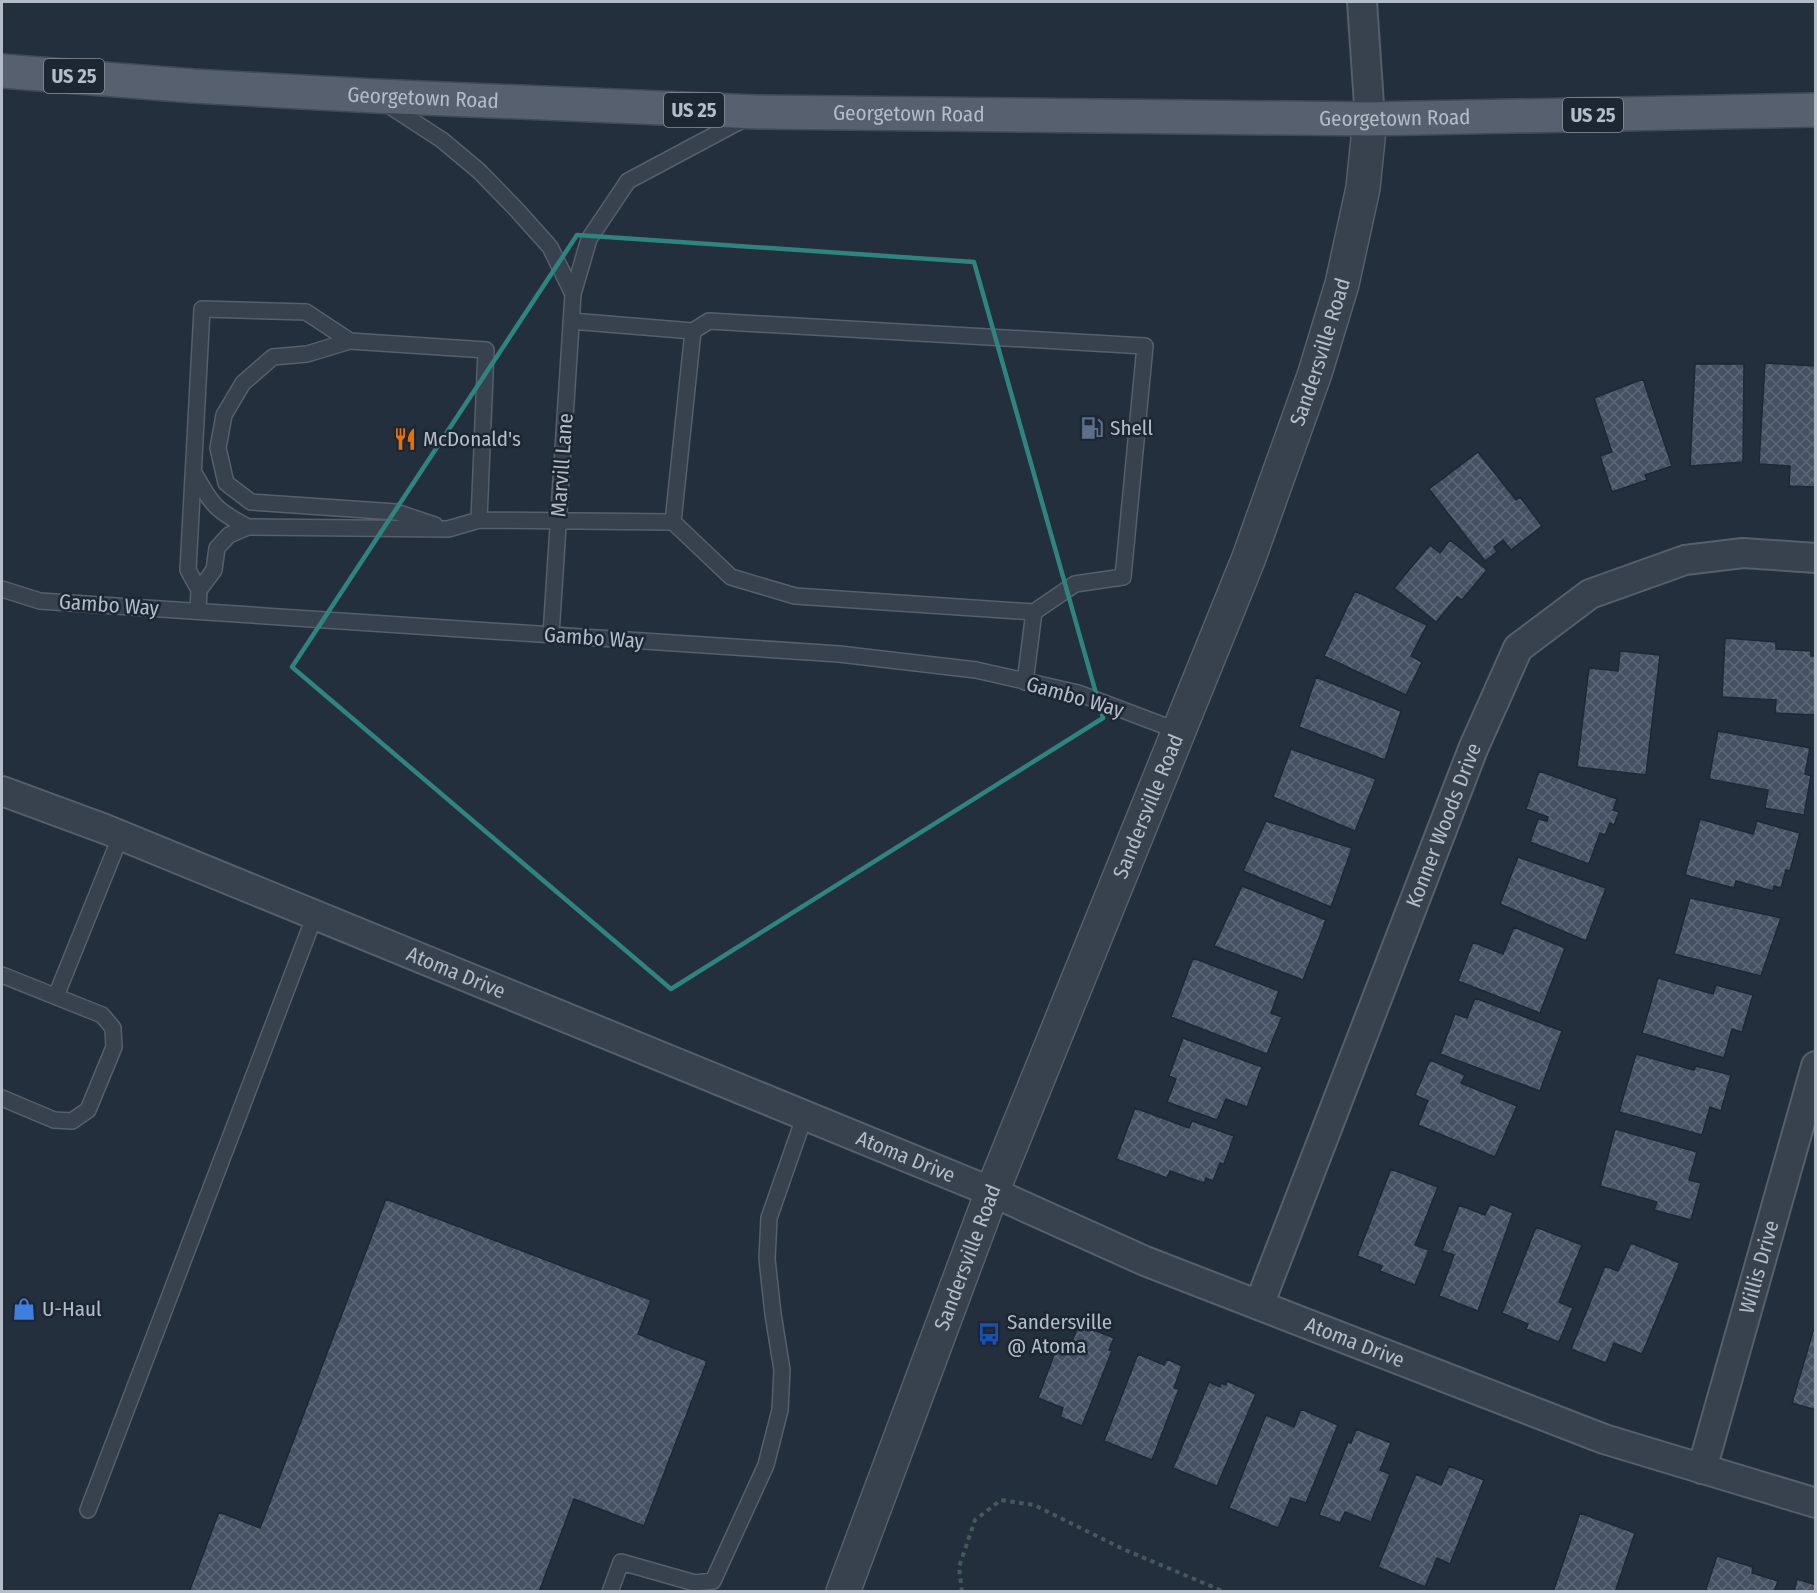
<svg xmlns="http://www.w3.org/2000/svg" width="1817" height="1593" font-family="'Fira Sans Condensed',sans-serif">
<style>
.building{fill:url(#building-cross-hatch);stroke:#1f2835;stroke-width:1.5}
.lines{fill:none;stroke-linecap:round;stroke-linejoin:round}
.service-casing{stroke:#565f6c;stroke-width:18}
.minor-casing{stroke:#565f6c;stroke-width:32}
.tertiary-casing{stroke:#565f6c;stroke-width:36}
.primary-casing{stroke:#414a57;stroke-width:36}
.path{stroke:#44595c;stroke-width:4;stroke-dasharray:4.5 4.5;stroke-linecap:butt}
.service{stroke:#38414e;stroke-width:15}
.minor{stroke:#38414e;stroke-width:28}
.tertiary{stroke:#38414e;stroke-width:33}
.primary{stroke:#56606e;stroke-width:33}
.marked{fill:none;stroke:#308480;stroke-width:4.5;stroke-linejoin:round}
.labels{text-anchor:middle;dominant-baseline:central;stroke-width:5;stroke-linejoin:round;paint-order:stroke}
.shield{fill:#1d2633;stroke:#878f9c;stroke-width:1.5}
.shield-label{font-size:20px;font-weight:bold;fill:#b4bcc9}
.street-label{font-size:21px;fill:#b4bcc9;stroke:#1d2633}
.poi-label{font-size:21px;fill:#b4bcc9;stroke:#1d2633;text-anchor:start}
</style>
<defs>
<pattern id="building-cross-hatch" width="8" height="8" patternUnits="userSpaceOnUse" patternTransform="scale(1.5)"><rect width="8" height="8" fill="#455162"/><path d="M0 0l8 8M0 8l8-8" fill="none" stroke="#5d6877"/></pattern>
</defs>
<rect width="100%" height="100%" fill="#242f3e"/>
<!-- building -->
<path class="building" d="M1765,363L1816,366V487L1789,486L1790,466L1759,464Z
M1695,364H1744L1743,462L1690,466Z
M1643,379L1672,466L1645,475L1647,480L1612,492L1600,456L1612,452L1594,398Z
M1478,452L1516,500L1520,497L1542,526L1511,550L1503,540L1494,547L1497,552L1485,561L1429,489Z
M1450,540L1487,570L1462,600L1457,597L1436,622L1394,588L1430,545L1440,553Z
M1355,591L1427,625L1411,656L1422,662L1406,695L1324,656Z
M1725,638L1776,642V649L1811,651V656H1816V715L1775,713L1776,700L1722,697Z
M1620,651L1660,655L1646,775L1577,767L1589,668L1618,671Z
M1316,677L1401,711L1385,760L1299,727Z
M1718,731L1810,748L1805,774L1811,776L1804,815L1765,808L1768,790L1709,779Z
M1291,749L1376,779L1355,831L1273,797Z
M1539,771L1617,799L1613,810L1619,812L1614,825L1610,823L1605,835L1600,833L1589,864L1530,842L1538,819L1547,821L1548,817L1526,809Z
M1700,819L1753,834L1757,821L1800,833L1790,871L1786,870L1781,888L1774,886L1773,891L1736,881L1734,888L1685,875Z
M1266,821L1352,848L1331,907L1243,871Z
M1518,857L1606,888L1586,941L1500,904Z
M1242,886L1326,920L1303,980L1214,946Z
M1690,898L1781,918L1761,976L1674,954Z
M1514,927L1565,948L1540,1013L1458,981L1473,942L1503,954Z
M1193,958L1279,991L1271,1013L1282,1017L1267,1054L1171,1017Z
M1658,978L1713,994L1716,985L1753,995L1742,1032L1732,1029L1724,1058L1642,1033Z
M1475,998L1562,1031L1540,1091L1440,1054L1455,1014L1467,1018Z
M1183,1038L1262,1067L1247,1107L1226,1099L1217,1120L1167,1102L1176,1079L1169,1076Z
M1636,1054L1694,1070L1696,1066L1731,1075L1721,1111L1710,1107L1702,1135L1619,1112Z
M1430,1060L1465,1075L1461,1083L1517,1106L1495,1157L1418,1125L1428,1101L1415,1095Z
M1135,1108L1189,1128L1192,1121L1234,1136L1224,1164L1220,1163L1213,1181L1206,1178L1204,1183L1170,1171L1167,1178L1116,1159Z
M1615,1129L1697,1152L1689,1180L1701,1183L1691,1220L1654,1210L1657,1202L1600,1186Z
M1391,1169L1438,1187L1415,1245L1429,1250L1415,1285L1380,1271L1382,1266L1357,1256Z
M386,1199L651,1300L638,1334L707,1361L644,1526L574,1499L539,1592H189L219,1512L260,1528Z
M1490,1204L1513,1213L1478,1311L1439,1296L1454,1255L1442,1251L1459,1205L1485,1215Z
M1536,1227L1582,1245L1559,1302L1573,1308L1559,1342L1526,1329L1528,1324L1502,1313Z
M1631,1243L1680,1263L1642,1354L1614,1343L1606,1363L1571,1349L1605,1266L1618,1271Z
M1816,1321V1410L1792,1403Z
M1079,1324L1114,1338L1109,1350L1112,1351L1082,1426L1060,1417L1063,1408L1038,1398L1057,1347L1068,1352Z
M1138,1354L1164,1365L1167,1359L1182,1366L1174,1388L1179,1389L1152,1460L1104,1441Z
M1227,1381L1256,1394L1217,1486L1173,1468L1209,1382L1220,1387L1221,1383L1226,1385Z
M1301,1409L1338,1425L1306,1503L1291,1498L1278,1528L1229,1508L1266,1415L1294,1427Z
M1356,1429L1391,1443L1380,1470L1390,1474L1371,1522L1345,1512L1340,1523L1319,1515L1348,1442L1351,1443Z
M1449,1466L1484,1480L1450,1564L1437,1558L1425,1587L1378,1567L1416,1474L1441,1485Z
M1580,1513L1635,1533L1615,1592H1553Z
M1717,1556L1753,1567L1752,1573L1778,1581L1774,1592H1705Z
M1797,1579L1816,1585V1592H1794Z"/>
<g class="lines">
<!-- service casing -->
<g class="service-casing">
<path id="service" d="M385,103L442,140L479,171L516,209L550,247L573,294
M693,331L709,321L1145,346L1123,577L1075,584L1034,612
M350,341L307,354L273,357L243,383L224,415L218,448L226,483L251,502L396,512L435,525
M194,473C212,505 215,510 248,527
M479,520L673,522L693,331L571,321
M673,522L731,577L795,596L1034,612L1025,682
M2,589L40,601L839,654L976,670L1078,693L1178,731
M198,611L199,590L188,570L202,309L306,312L350,341L486,350L479,520L448,529L248,527L229,535L217,548L214,570L199,590
M551,635L573,294L589,239L628,181L746,118
M2,975L102,1015L113,1028L114,1047L88,1110L72,1121L54,1120L2,1098
M56,996L121,835
M88,1510L315,915
M610,1592L621,1562L695,1583L713,1581L766,1465L780,1410L782,1370L773,1314L767,1259L769,1218L805,1115"/>
</g>
<!-- minor casing -->
<g class="minor-casing">
<g id="minor">
<path d="M1362,2L1370,119"/>
<path id="s1" d="M2,791L105,829L992,1192L1145,1261L1604,1439L1816,1503"/>
<path id="s2" d="M1259,1305L1473,749L1518,648L1590,594L1685,560L1743,553L1816,558"/>
<path id="s3" d="M1702,1469L1816,1066"/>
</g>
</g>
<!-- tertiary casing -->
<g class="tertiary-casing">
<g id="tertiary">
<path id="s4" d="M843,1592L992,1192L1248,560L1315,373L1342,284L1363,188L1370,119"/>
</g>
</g>
<!-- primary casing -->
<g class="primary-casing">
<g id="primary">
<path id="s5" d="M2,71L193,86L375,96L757,112L1370,119L1816,110"/>
</g>
</g>
<!-- path -->
<path class="path" d="M962,1592L959,1567L975,1520L1001,1500L1034,1505L1123,1549L1225,1592"/>
<!-- service -->
<use href="#service" class="service"/>
<!-- minor -->
<use href="#minor" class="minor"/>
<!-- tertiary -->
<use href="#tertiary" class="tertiary"/>
<!-- primary -->
<use href="#primary" class="primary"/>
</g>
<!-- marked area -->
<path class="marked" d="M577,235L974,262L1103,718L671,989L292,667Z"/>
<!-- icons -->
<defs>
<g id="fuel-bare" transform="scale(1.8)"><path d="M-5.5-6h7V0h2V4h1.3V-2.5L3-4.5l.8-.8L6-3V5H2.5V1h-1V6h-7ZM-4.2-4.7v3.2H.2V-4.7Z" fill="#5c6f8a" stroke="#1d2633" stroke-width="2.5" paint-order="stroke"/></g>
<g id="restaurant-bare" transform="scale(1.8)"><path d="M-5-6h1v4h1v-4h1v4h1v-4h1v5L-1.5 .5V6h-2V.5L-5-1ZM5-6V6H3V1.5H1.5Q1.5-4 5-6Z" fill="#e8710a" stroke="#1d2633" stroke-width="2.5" paint-order="stroke"/></g>
<g id="shop-bare" transform="scale(1.8)"><path d="M-5-2.5h2.3a2.7 3.5 0 0 1 5.4 0H5L5.5 6h-11ZM-1.5-2.5h3a1.5 2.3 0 0 0-3 0Z" fill="#3f7fe0" stroke="#1d2633" stroke-width="2.5" paint-order="stroke"/></g>
<g id="bus-bare" transform="scale(1.8)"><path d="M-5-6H5V4H4V6H2V4H-2V6H-4V4H-5ZM-3.5-4V0h7V-4ZM-3.5 1.2v1.5H-2V1.2ZM2 1.2v1.5H3.5V1.2Z" fill="#1a4fb4" stroke="#1d2633" stroke-width="2.5" paint-order="stroke"/></g>
</defs>
<g fill-rule="evenodd">
<use href="#fuel-bare" x="1092" y="428"/>
<use href="#restaurant-bare" x="405" y="439"/>
<use href="#shop-bare" x="24" y="1309"/>
<use href="#bus-bare" x="989" y="1334"/>
</g>
<g class="labels">
<!-- shield labels -->
<g class="shield">
<rect x="44" y="59" width="60" height="34" rx="4.5"/>
<rect x="664" y="93" width="60" height="34" rx="4.5"/>
<rect x="1563" y="98" width="60" height="34" rx="4.5"/>
</g>
<g class="shield-label">
<text x="74" y="76">US 25</text>
<text x="694" y="110">US 25</text>
<text x="1593" y="115">US 25</text>
</g>
<!-- street labels -->
<g class="street-label">
<text stroke="none"><textPath href="#s5" startOffset="422">Georgetown Road</textPath></text>
<text stroke="none"><textPath href="#s5" startOffset="908">Georgetown Road</textPath></text>
<text stroke="none"><textPath href="#s5" startOffset="1394">Georgetown Road</textPath></text>
<text stroke="none"><textPath href="#s4" startOffset="1329">Sandersville Road</textPath></text>
<text transform="translate(562 465) rotate(-86)">Marvill Lane</text>
<text transform="translate(109 605) rotate(4)">Gambo Way</text>
<text transform="translate(594 638) rotate(4)">Gambo Way</text>
<text transform="translate(1075 697) rotate(16)">Gambo Way</text>
<text stroke="none"><textPath href="#s4" startOffset="843">Sandersville Road</textPath></text>
<text stroke="none"><textPath href="#s2" startOffset="514">Konner Woods Drive</textPath></text>
<text stroke="none"><textPath href="#s1" startOffset="489">Atoma Drive</textPath></text>
<text stroke="none"><textPath href="#s1" startOffset="975">Atoma Drive</textPath></text>
<text stroke="none"><textPath href="#s4" startOffset="357">Sandersville Road</textPath></text>
<text stroke="none"><textPath href="#s3" startOffset="210">Willis Drive</textPath></text>
<text stroke="none"><textPath href="#s1" startOffset="1461">Atoma Drive</textPath></text>
</g>
<!-- poi labels -->
<g class="poi-label">
<text x="1110" y="428">Shell</text>
<text x="423" y="439">McDonald's</text>
<text x="42" y="1309">U-Haul</text>
<text x="1007" y="1322">Sandersville<tspan x="1007" dy="24">@ Atoma</tspan></text>
</g>
</g>
<!-- border -->
<rect width="1817" height="1593" fill="none" stroke="#b4bcc9" stroke-width="6"/>
</svg>
